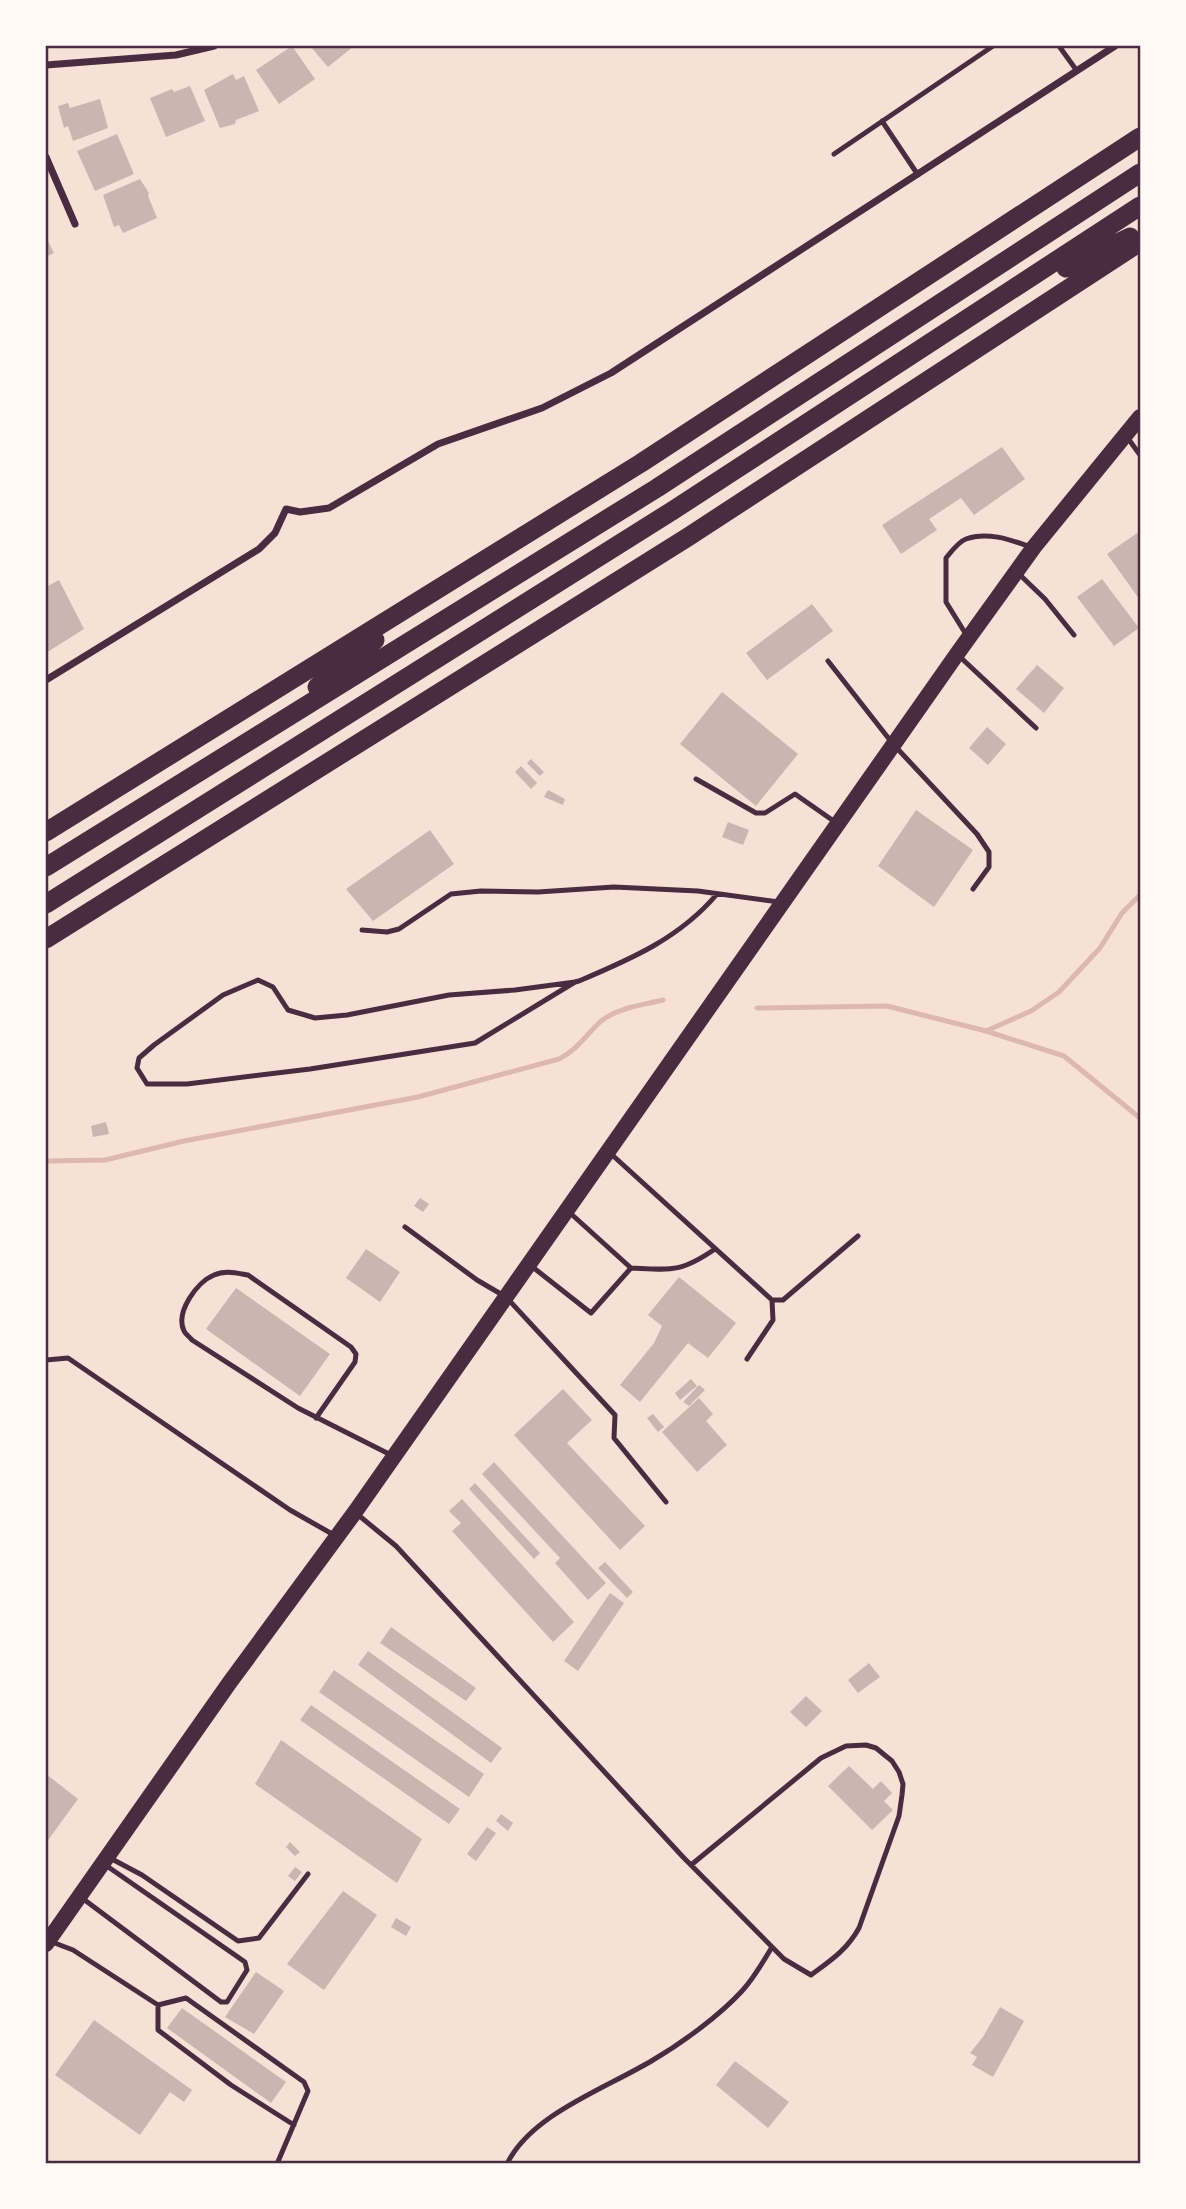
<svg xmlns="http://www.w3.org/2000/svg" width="1186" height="2209" font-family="Signika,sans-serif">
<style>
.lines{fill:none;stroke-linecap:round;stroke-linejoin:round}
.stream{stroke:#dcb8b0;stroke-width:5}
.building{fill:#ccb4b1}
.service{stroke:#4a2c40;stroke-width:5}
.minor{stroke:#4a2c40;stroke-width:7}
.primary{stroke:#4a2c40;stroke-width:16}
.motorway{stroke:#4a2c40;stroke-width:19}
.neatline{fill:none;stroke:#4a2c40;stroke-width:2.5}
</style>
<rect width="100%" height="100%" fill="#f7e1d7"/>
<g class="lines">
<!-- stream -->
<path class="stream" d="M757,1008L887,1006L986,1031L1064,1056L1140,1118
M986,1031L1031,1011L1059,992L1100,948L1122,913L1140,895
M46,1161L105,1160L184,1141L418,1097L559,1059C577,1050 586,1035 600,1022C616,1008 642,1005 663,1000"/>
</g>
<!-- building -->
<path class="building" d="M292,46L315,79L279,104L256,70Z
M310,46H354L328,67Z
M233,74L236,80L244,76L259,111L236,120L235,124L220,128L204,90Z
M190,86L205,121L166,137L150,98L172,89L174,92Z
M100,99L108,128L73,141L68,126L64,128L58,106L68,103L70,108Z
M117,134L134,174L95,191L77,151Z
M140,179L149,193L148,196L157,218L123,233L119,225L114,227L103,195Z
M48,241L54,253L46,257V243Z
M1002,447L1025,479L974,515L961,498L929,519L937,530L901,554L882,525Z
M1140,531V600L1107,554Z
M1102,579L1139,628L1114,646L1077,597Z
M59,580L84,629L46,653V587Z
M812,604L833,631L767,680L746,653Z
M1037,665L1064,688L1044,713L1016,689Z
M722,692L798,754L756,806L680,744Z
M987,727L1006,744L988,765L969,748Z
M531,759L544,772L540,776L527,763Z
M521,766L537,783L531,789L515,772Z
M548,790L565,799L563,805L544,797Z
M916,810L973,850L934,907L878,866Z
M728,822L749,830L743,845L722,837Z
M430,830L454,864L373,921L346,889Z
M106,1122L109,1134L93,1137L91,1126Z
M420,1198L429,1204L423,1212L414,1206Z
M366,1249L400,1272L380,1302L346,1278Z
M679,1277L736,1323L708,1358L688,1343L640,1402L620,1385L654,1343L662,1326L648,1315Z
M236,1288L330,1354L300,1396L206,1329Z
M691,1379L697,1386L680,1400L675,1393Z
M699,1385L705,1390L689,1406L683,1402Z
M563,1389L592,1420L567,1443L645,1526L620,1550L514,1435Z
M699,1398L713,1414L706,1421L727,1445L697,1472L662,1432Z
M653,1414L664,1427L658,1432L647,1418Z
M494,1462L606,1583L588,1600L555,1563L560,1558L482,1474Z
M475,1483L540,1553L534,1559L469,1489Z
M462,1499L574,1622L553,1642L452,1531L461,1523L449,1511Z
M605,1562L633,1592L627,1598L598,1568Z
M610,1593L624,1603L578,1671L564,1661Z
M391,1627L476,1688L466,1701L380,1643Z
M368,1651L502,1748L491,1763L358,1665Z
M869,1663L880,1677L858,1693L848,1680Z
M334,1670L484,1774L469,1797L319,1692Z
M806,1696L822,1711L806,1727L790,1712Z
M311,1705L460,1809L449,1824L300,1720Z
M281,1740L422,1839L397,1883L255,1784Z
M849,1766L873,1789L881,1781L892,1793L884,1801L893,1810L872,1830L828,1786Z
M46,1774L78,1799L46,1843Z
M501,1814L513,1823L508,1831L496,1821Z
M487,1827L496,1833L476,1861L467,1854Z
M290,1842L300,1852L295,1856L286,1847Z
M295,1867L302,1872L295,1881L288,1876Z
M343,1891L377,1915L324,1990L287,1964Z
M396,1918L411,1927L406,1936L391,1927Z
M256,1972L284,1991L254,2034L225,2017Z
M1000,2007L1024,2021L993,2077L972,2065L977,2057L970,2053L983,2037Z
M182,2008L286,2082L271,2103L167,2028Z
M94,2020L192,2090L184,2102L170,2092L140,2135L55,2075Z
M735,2061L789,2102L768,2128L716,2085Z"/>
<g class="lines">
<!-- service -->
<path class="service" d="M1059,46L1077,71
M882,121L918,175
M834,154L993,46
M1127,437L1140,455
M1019,574L1045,599L1074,635
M967,636L946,602V558C951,552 958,542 966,539C987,531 1011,540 1031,547
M959,656L1036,728
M828,661L893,744L977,834L989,852V867L973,889
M696,779L756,813H765L795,794L835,822
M362,930L387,932L399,929L451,894L481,891L538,892L614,887L698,891L779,902
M575,982L475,1043L310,1069L187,1084H147L137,1068L139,1058L154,1045L223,995L258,980L273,987L288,1010L315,1018L347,1015L449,995L515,990L575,982L579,981C631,959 680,938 717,894
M610,1153L772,1300H783L858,1236
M405,1227L477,1280L506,1297L615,1415L614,1438L666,1502
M530,1265L591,1313L631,1268L569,1212
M631,1268C671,1270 680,1273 715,1249
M747,1359L773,1320L772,1300
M46,1360L68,1358L290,1510L334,1535
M316,1418L355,1362L356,1354L351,1347L248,1275C236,1273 225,1270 214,1275C197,1282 175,1312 184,1331C186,1335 190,1337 192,1340L298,1408L391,1455
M357,1514L396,1546L683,1857L784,1959L811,1975C830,1961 847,1950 859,1928L899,1816L902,1795L903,1784L899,1772L892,1761L876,1748L866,1745L846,1746L821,1758L691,1865
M110,1858L142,1875L238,1941L259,1938L308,1874
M82,1898L221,2002H227L247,1970L245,1962L104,1864
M52,1942L73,1950L158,2005L186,1998L304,2082L308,2091L277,2164
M158,2005V2030L231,2085L294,2125
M507,2164C531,2114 607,2088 653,2060C682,2043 719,2016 742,1991C754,1978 763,1962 772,1947"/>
<!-- minor -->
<path class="minor" d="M46,65L176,55L214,46
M46,157L75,224
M46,680L259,549L275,533L286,509L300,512L329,508L438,444L542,408L611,373L1115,46"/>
<!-- primary -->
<path class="primary" d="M46,1944L230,1682L355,1512L957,654L1034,547L1140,417"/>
<!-- motorway -->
<path class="motorway" d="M1066,268L1130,237
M317,687L375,640
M46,832L641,463L1140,137
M46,867L657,488L1140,173
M46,904L672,511L1140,206
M46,939L688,537L1140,242"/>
</g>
<!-- border -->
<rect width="1186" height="2209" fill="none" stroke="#fffaf5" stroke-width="94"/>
<rect x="47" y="47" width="1092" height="2115" class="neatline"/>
</svg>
